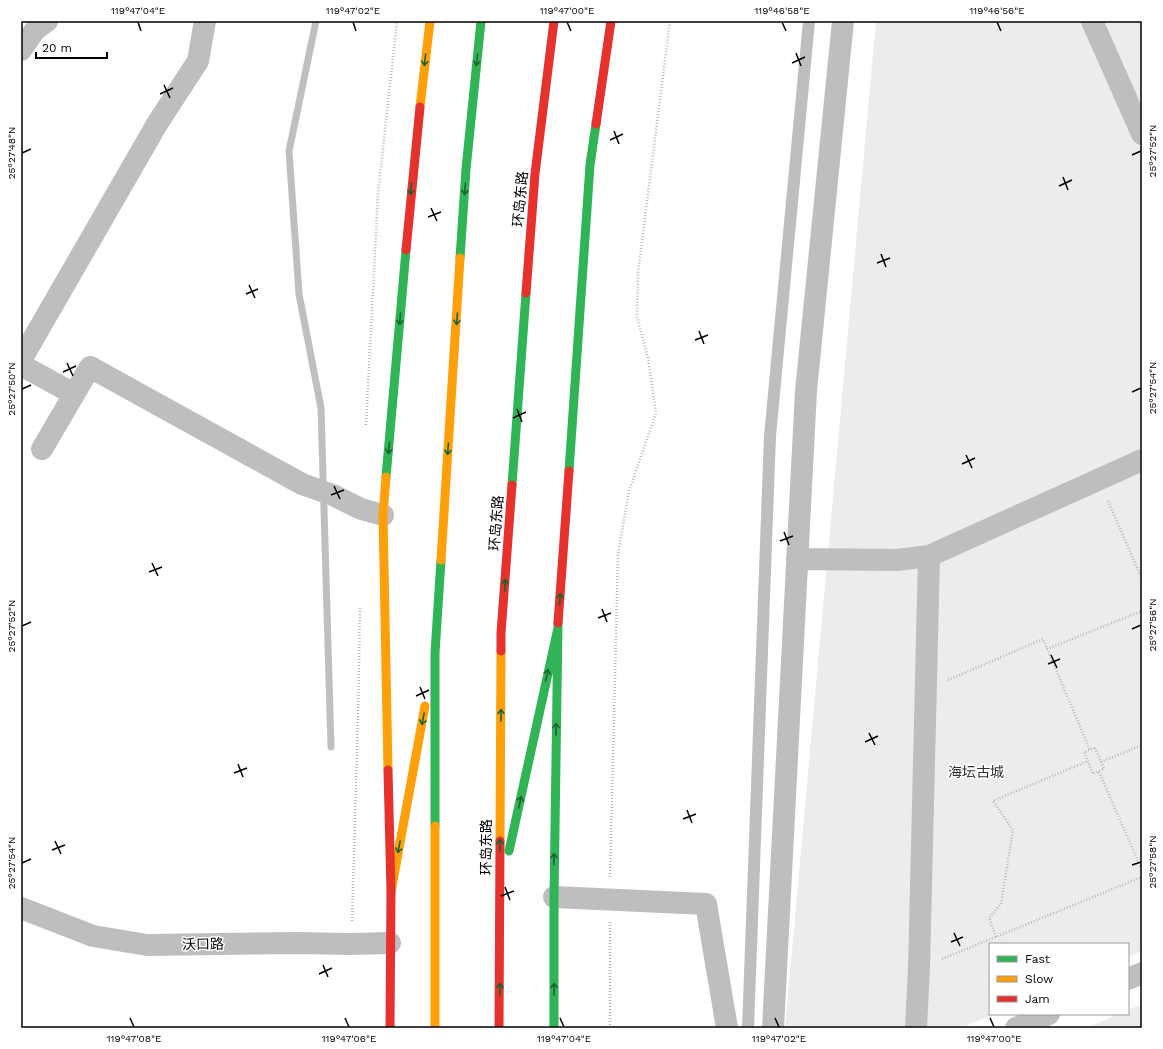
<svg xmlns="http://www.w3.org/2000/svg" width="1163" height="1049" font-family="'Work Sans','Noto Sans SC',sans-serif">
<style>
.park{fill:#ececec}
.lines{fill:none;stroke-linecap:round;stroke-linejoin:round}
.stream{stroke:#bfbfbf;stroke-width:7}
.path{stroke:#b9b9b9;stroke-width:2.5;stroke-dasharray:1 2;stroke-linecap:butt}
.lane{stroke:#bebebe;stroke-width:12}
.street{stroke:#bebebe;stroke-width:22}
.fast{stroke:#30b455;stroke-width:9}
.slow{stroke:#ff9f0a;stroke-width:9}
.jam{stroke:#e5322d;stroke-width:9}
.oneway{stroke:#1a632f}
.ticks{fill:none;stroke:#000;stroke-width:1.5}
.labels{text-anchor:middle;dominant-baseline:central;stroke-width:3;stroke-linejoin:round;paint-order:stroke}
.street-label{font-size:14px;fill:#000;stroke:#fff}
.park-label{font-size:14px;fill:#333;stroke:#fff}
.neatline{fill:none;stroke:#000;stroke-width:1.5}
.ticks-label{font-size:10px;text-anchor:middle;fill:#000}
</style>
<rect width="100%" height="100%" fill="#fff"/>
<!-- park -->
<path class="park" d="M876,21H1142V951L1128,957V944H990V1014H994L961,1028H785Z
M1142,1004V1028H1087L1118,1014H1128V1010Z"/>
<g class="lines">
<!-- stream -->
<path class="stream" d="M316,21L289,151L299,294L321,408L331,747"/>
<!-- path -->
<path class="path" d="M366,425L378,194L397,21
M1108,501L1142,579
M1047,649L1142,611
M948,680L1043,639L1090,750
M1095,748L1104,769L1093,774L1084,752Z
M1101,762L1142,745
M1099,772L1142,870
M610,877L618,555L629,491L656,413L648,358L637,317L638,273L670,21
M352,921L358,715L360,608
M996,937L989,918L1001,904L1013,830L993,801L1088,761
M942,959L1142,877
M610,1028V922"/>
<!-- lane -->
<path class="lane" d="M748,1028L770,436L809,21"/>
<!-- street -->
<path class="street" d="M1092,21L1142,134
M21,50L35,30L47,21
M21,360L157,124L198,61L205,21
M21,365L74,394
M42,449L90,367L302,484L333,495L361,509L383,515
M797,559L897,560L929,556L1142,460
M554,897L706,904L727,1028
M21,908L93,936L147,945L294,943L351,944L390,943
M1128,979L1142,973
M773,1028L806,391L843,21
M916,1028L919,968L929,556
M1016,1028L1049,1014"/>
<!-- fast -->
<path class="fast" d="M460,258L466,169L481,21
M569,471L590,165L596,124
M386,477L406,250
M512,485L526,293
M435,826V653L441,560
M509,851L558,628
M554,1028V897L558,623"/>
<!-- slow -->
<path class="slow" d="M420,107L430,21
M386,477L383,515L388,770
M441,560L460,258
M435,826V1028
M500,841L501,651
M391,892L425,706"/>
<!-- jam -->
<path class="jam" d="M596,124L611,21
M406,250L420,107
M526,293L535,174L554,21
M558,623L569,471
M501,651V633L512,485
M388,770L391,892L390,1028
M499,1028L500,841"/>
</g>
<!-- one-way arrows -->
<defs><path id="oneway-shaft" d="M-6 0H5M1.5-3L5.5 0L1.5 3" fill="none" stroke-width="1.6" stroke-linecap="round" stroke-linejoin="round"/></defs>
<g class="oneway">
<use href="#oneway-shaft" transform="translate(425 60) rotate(96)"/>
<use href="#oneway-shaft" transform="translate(477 60) rotate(96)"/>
<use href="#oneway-shaft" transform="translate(411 189) rotate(95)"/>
<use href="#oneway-shaft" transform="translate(465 189) rotate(94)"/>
<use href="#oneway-shaft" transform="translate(400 319) rotate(95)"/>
<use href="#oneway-shaft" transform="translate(457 319) rotate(94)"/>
<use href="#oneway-shaft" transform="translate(389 448) rotate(95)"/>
<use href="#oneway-shaft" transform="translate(448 449) rotate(94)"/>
<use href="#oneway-shaft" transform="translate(505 585) rotate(-86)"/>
<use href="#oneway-shaft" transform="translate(560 599) rotate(-86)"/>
<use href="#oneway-shaft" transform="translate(547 675) rotate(-78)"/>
<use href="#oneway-shaft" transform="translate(501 715) rotate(-90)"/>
<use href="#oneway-shaft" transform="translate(423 719) rotate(101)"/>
<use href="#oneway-shaft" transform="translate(556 729) rotate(-89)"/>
<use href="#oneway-shaft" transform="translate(520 802) rotate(-78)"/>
<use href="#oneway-shaft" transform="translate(500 845) rotate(-90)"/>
<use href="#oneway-shaft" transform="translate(399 847) rotate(101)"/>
<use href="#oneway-shaft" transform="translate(554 859) rotate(-89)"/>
<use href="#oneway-shaft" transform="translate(500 989) rotate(-90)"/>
<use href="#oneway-shaft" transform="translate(554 989) rotate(-90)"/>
</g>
<!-- ticks -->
<path class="ticks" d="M138,22L141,31M353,22L356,31M567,22L571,31M782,22L786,31M997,22L1001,31M796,53L801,66M792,63L805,57M164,85L170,98M160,94L173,88M614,131L619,144M610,140L623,134M22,153L31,149M1132,155L1141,151M1063,177L1068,190M1059,186L1072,180M431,208L437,221M428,217L441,212M881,254L886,267M877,263L890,258M249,285L255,298M246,294L258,289M699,331L704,344M695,340L708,335M67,363L73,376M63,372L76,366M22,389L31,385M1132,392L1141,388M517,409L522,422M513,418L526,412M966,455L972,468M962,464L975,458M334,486L340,499M331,495L344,490M784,532L789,545M780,541L793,536M152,563L158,576M149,572L162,567M602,609L607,622M598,618L611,613M22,626L31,622M1132,629L1141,625M1051,655L1057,668M1048,664L1060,659M420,687L425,699M416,696L429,690M869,733L875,745M865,742L878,736M238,764L243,777M234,773L247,768M687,810L692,823M683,819L696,814M55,841L61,854M52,850L65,845M22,863L31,859M1132,865L1141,862M505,887L510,900M501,896L514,891M954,933L960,946M951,942L963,937M323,965L328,977M319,974L332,968M130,1018L134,1027M345,1018L349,1027M560,1018L564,1027M775,1018L779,1027M990,1018L994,1027"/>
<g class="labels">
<!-- street labels -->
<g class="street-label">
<text transform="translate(520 199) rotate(-85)">环岛东路</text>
<text transform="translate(496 523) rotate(-86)">环岛东路</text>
<text transform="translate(486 847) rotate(-90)">环岛东路</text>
<text transform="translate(203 944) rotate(-1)">沃口路</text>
</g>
<!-- park labels -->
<g class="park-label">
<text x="976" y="772">海坛古城</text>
</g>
</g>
<!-- border -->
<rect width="1163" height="1049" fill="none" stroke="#ffffff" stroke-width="44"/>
<!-- legend -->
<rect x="989" y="943" width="140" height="72" fill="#ffffff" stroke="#999999"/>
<rect x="997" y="956" width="20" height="6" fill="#30b455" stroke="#999999"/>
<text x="1025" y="963" font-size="12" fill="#000000">Fast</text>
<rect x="997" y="976" width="20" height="6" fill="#ff9f0a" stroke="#999999"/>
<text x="1025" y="983" font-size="12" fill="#000000">Slow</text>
<rect x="997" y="996" width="20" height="6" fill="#e5322d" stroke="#999999"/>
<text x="1025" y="1003" font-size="12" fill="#000000">Jam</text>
<!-- scale -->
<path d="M36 52v6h71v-6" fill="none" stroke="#000000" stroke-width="2"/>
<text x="42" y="52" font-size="12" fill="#000000" stroke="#ffffff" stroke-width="3" paint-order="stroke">20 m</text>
<rect x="22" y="22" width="1119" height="1005" class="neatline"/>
<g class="ticks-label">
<text x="138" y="14">119°47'04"E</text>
<text x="353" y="14">119°47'02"E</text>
<text x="567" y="14">119°47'00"E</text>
<text x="782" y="14">119°46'58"E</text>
<text x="997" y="14">119°46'56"E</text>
<text transform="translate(1152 151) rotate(-90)" y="4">25°27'52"N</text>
<text transform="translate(11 153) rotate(-90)" y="4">25°27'48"N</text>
<text transform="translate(1152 388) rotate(-90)" y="4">25°27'54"N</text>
<text transform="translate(11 389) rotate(-90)" y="4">25°27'50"N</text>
<text transform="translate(1152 625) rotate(-90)" y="4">25°27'56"N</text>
<text transform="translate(11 626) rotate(-90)" y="4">25°27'52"N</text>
<text transform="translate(1152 862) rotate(-90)" y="4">25°27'58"N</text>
<text transform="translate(11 863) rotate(-90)" y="4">25°27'54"N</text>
<text x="134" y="1042">119°47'08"E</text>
<text x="349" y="1042">119°47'06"E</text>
<text x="564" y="1042">119°47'04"E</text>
<text x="779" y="1042">119°47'02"E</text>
<text x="994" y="1042">119°47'00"E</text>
</g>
</svg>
